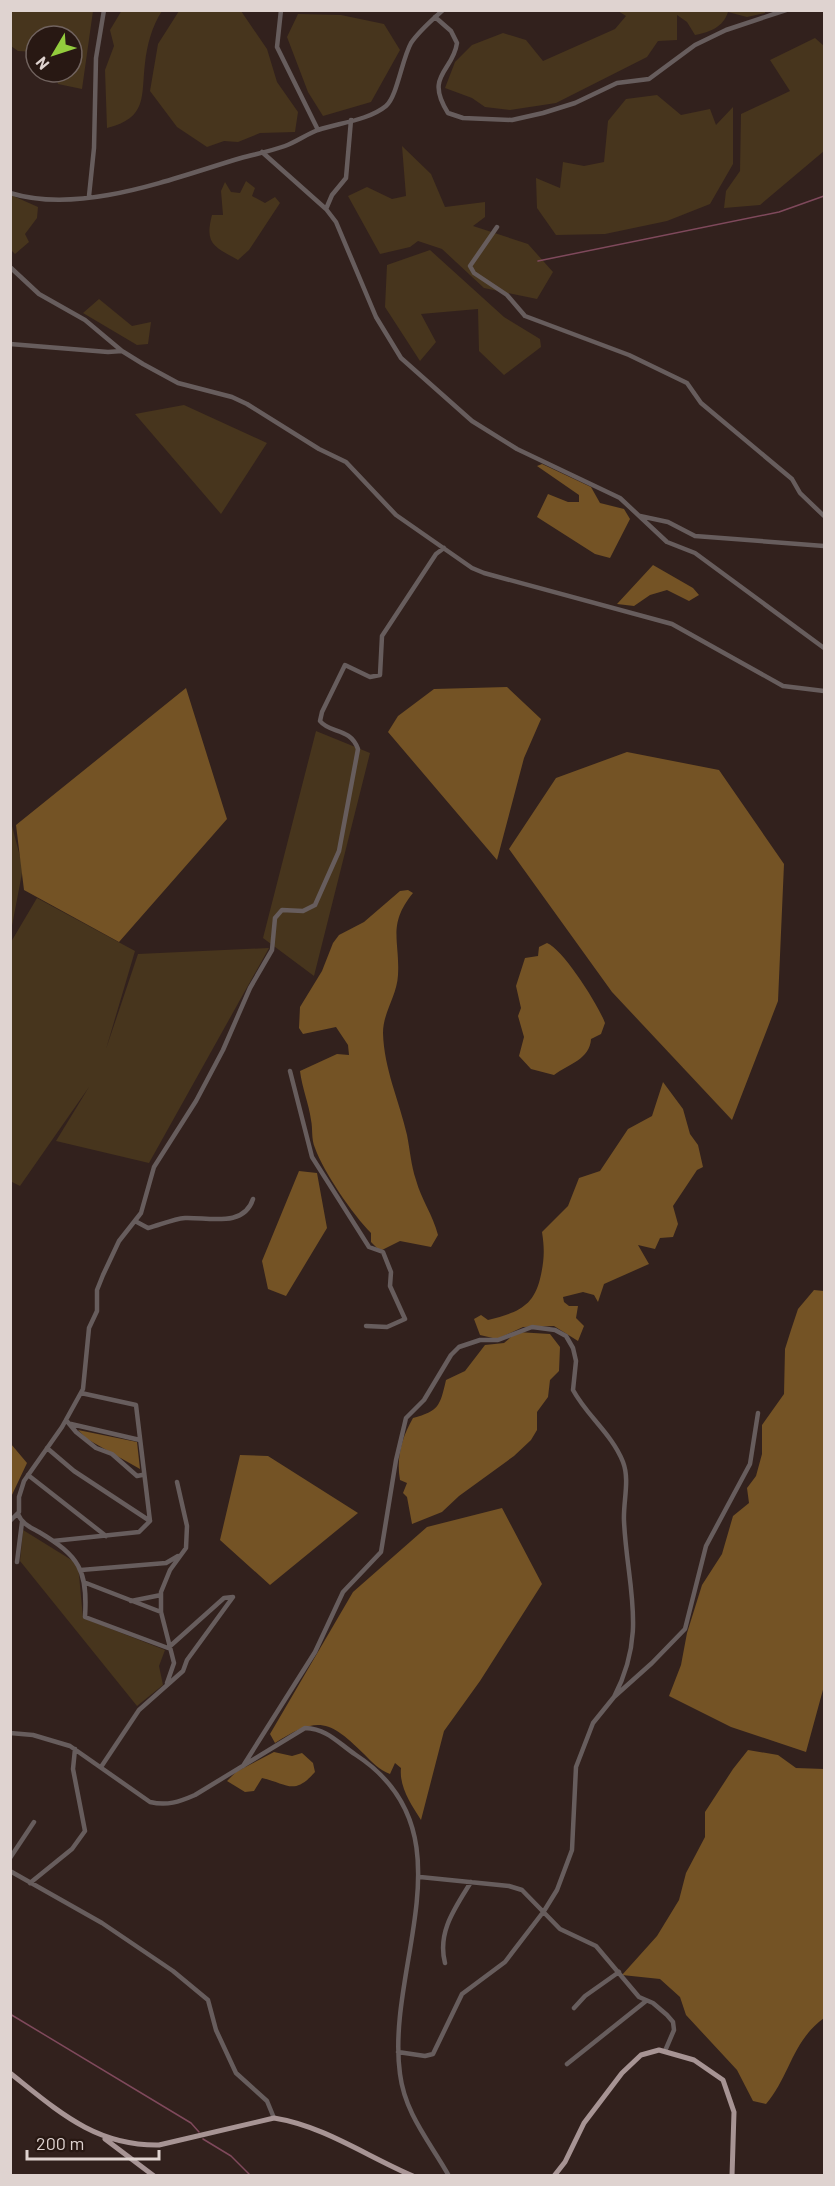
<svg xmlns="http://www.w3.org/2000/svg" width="835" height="2186" font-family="Barlow,sans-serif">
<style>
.green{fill:#47351d}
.forest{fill:#745325}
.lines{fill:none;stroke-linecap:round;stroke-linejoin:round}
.stream{stroke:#7f495c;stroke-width:1.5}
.minor{stroke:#675d5d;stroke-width:4.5}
.major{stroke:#a79494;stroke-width:5}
</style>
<rect width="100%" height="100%" fill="#32211d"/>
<!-- green -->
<path class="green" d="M122,10L162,11C152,26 147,45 145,63C141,96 148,118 107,128L105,70L114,46L110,30Z
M10,11H93L82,89L58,84L54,72H72V36H36V52L18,51L11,46Z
M179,11H241L267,49L277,82L298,112L295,132L260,133L238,142L224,141L207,147L177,127L150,91L158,44Z
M765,11V13L747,17L728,12C723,27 711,32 695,35L687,22L677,15V40L658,41L647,57L556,103L510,110L485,107L472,98L445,88L455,62L472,45L503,33L526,40L543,61L615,29L626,16L618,11Z
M298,14L341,15L384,24L400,50L371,102L323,116L308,92L287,37Z
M815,38L824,46V151L760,205L724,208L726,191L740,171L741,114L790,91L770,60Z
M657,95L681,115L710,109L716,125L733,107V164L710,204L667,221L605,234L556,235L537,208L536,178L560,188L563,162L584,166L604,162L608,121L626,99Z
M402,146L431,174L445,207L485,202V217L473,226L528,244L553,272L537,299L484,288L442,249L418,241L410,247L380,254L348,196L367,187L392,199L406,196Z
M246,181L255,188L252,196L265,203L275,197L280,203L249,250L238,260C215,247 204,245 212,215H223L221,191L225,182L231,192L240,193Z
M11,195L38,207L37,218L25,234L29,242L15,254L11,250Z
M430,250L504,317L540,339L541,347L504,375L479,351L478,309L421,314L436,342L420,361L385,307L387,265Z
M99,299L132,326L151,322L148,344L137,345L83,313Z
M184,405L267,443L221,514L135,414Z
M316,731L370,753L314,976L263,938Z
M12,826L23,868L11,931L10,827Z
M37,898L135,951L106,1049L138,954L269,948L149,1163L56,1141L89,1087L20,1186L10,1181L11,942Z
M23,1530L78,1564L83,1618L165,1650L159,1666L163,1685L137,1706L20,1561Z"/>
<!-- forest -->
<path class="forest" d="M542,464L591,487L600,503L624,509L630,519L610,558L595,554L537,517L548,494L568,502H579V495L537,466Z
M653,565L693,588L699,595L689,601L667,590L650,595L634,606L617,604Z
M507,687L541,719L524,758L497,860L388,732L398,716L434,689Z
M186,688L227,819L119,942L24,890L16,825Z
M627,752L719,770L784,864L778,1001L732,1120L612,992L509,849L556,778Z
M408,890L413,893C387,925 400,940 398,975C397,996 383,1012 383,1033C384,1069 399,1100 407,1135C410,1150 411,1165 416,1180C421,1199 433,1215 438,1235L431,1247L400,1241L380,1251L371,1242V1233C353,1215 323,1171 315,1148C311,1139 313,1129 311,1120C309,1104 302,1088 300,1071L337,1054L349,1055L348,1045L336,1027L303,1034L299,1028L300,1007L322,971L333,943L339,935L364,922L400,891Z
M547,943C563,949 599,1006 605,1023L601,1034L591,1039C590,1059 569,1064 554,1075L531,1069L519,1056L524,1037L518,1016L521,1008L516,986L525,958L538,956L539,947Z
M663,1082L683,1109L690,1134L698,1145L703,1167L697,1170L673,1206L678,1224L673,1237L660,1238L655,1249L638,1245L649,1264L604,1284L598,1302L594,1295L583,1292L563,1297L564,1302L569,1306H578L576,1318L584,1326L578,1341L554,1326L523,1327L497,1339L480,1335L474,1319L481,1315L488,1320C515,1313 533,1308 540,1279C544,1262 545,1251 542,1232L568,1206L579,1178L600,1171L628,1129L652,1116Z
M299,1171L317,1173L327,1228L286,1296L268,1289L262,1261Z
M814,1290L824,1291V1686L806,1752L731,1727L669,1696L681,1665L687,1633L702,1585L722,1554L733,1516L749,1503L747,1488L756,1476L762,1454V1425L784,1394L785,1349L791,1330L798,1309Z
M517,1332L550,1334L560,1347L559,1371L550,1380L548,1397L537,1412V1430L531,1440L514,1456L459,1496L442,1512L412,1524L407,1497L403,1493L407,1483L400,1480C396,1458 402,1437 413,1418C439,1411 440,1406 446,1380L465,1371L485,1345L504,1343Z
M78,1430L137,1442L140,1469L87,1439Z
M11,1444L27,1463L11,1497Z
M240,1455L268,1456L358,1513L270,1585L220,1540Z
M502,1508L542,1584L480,1681L444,1731L421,1820C411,1804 399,1787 401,1768L395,1763L390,1774C379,1770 372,1762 364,1754C329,1719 317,1716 275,1743L270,1734L353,1592L427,1527Z
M748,1750L778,1755L796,1768L824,1769V2018C792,2041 790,2076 766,2104L753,2101L737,2070L686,2015L680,1997L660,1979L622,1975L657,1936L679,1900L686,1873L705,1837V1812L733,1769Z
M274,1752L292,1756L302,1753L313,1763L315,1772C294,1796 288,1784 262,1778L254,1791L245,1792L227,1781L236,1772Z"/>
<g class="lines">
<!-- stream -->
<path class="stream" d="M538,261L779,212L824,196
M10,2014L191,2123L199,2132
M203,2139L231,2156L251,2176"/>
<!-- minor -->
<path class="minor" d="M281,10L277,47L318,130
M435,17L451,31L457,43C453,72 424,75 448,113L463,118L512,120L543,113L575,103L617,83L649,79L695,45L726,30L786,10
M262,152L326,209L336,222L376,317L401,358L472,421L517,449L620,498L667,542L695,553L824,648
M10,193C82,215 173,178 241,158C256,154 271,151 285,146C296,142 307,134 318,130C339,123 369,120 386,106C397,97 402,59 411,43C419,31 432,20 443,10
M89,196L94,148L96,58L104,10
M326,209L332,195L346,178L351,120
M497,227L470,266L474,273L507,295L525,316L629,355L687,383L701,403L792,479L800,493L824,516
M10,267L39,294L85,320L122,351L143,364L178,383L232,397L247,404L319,449L346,462L396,515L472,568L484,573L672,624L783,686L824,691
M10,344L108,352L122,351
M640,516L668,522L695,536L824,546
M290,1071L312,1157L369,1247L383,1252L391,1272L390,1286L405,1319L387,1327L366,1326
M135,1221L148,1228C160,1225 173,1219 185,1218C208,1217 244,1228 253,1199
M66,1420L76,1432L96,1448L112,1454L137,1476L142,1475
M71,1424L140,1440
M47,1448L74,1471L150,1521
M28,1475L106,1536
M18,1514C22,1524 30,1527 39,1532C79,1556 88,1570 85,1617L168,1648L224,1598L233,1597L187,1660L183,1671L139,1710L101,1767
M10,1521L19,1512V1497L24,1481L62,1427L83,1389L89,1328L97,1311V1290L103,1275L119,1241L141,1213L154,1167L196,1101L223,1050L250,988L272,950L275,918L282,910L303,911L315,905L339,851L358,749C350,727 330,734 320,721L322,712L345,665L370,677L380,675L382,636L436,554L444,548
M53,1541L139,1532L150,1521L136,1405L81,1393
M17,1562L22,1522
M81,1570L166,1563L178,1556
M86,1583L161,1612
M131,1601L161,1595
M167,1683L174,1663L161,1612V1592L170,1570L186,1548L187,1526L177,1482
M10,1733L33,1735L70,1746L150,1802C167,1806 179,1802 195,1795L305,1728C328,1729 338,1743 356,1755C474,1832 385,1966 400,2074C405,2114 430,2142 449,2176
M243,1766L315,1652L343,1592L381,1552L396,1460L406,1418L424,1400L451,1355L459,1347L480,1340H498L532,1327L555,1330L566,1336L573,1348L576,1361L573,1390C587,1416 612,1434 623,1462C630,1480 623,1502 624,1521C627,1587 648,1632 614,1697
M10,1858L34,1822
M10,1871L102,1923L173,1971L208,2000L216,2030L236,2073L267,2101L274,2118
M420,1877L509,1886L522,1890L560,1929L596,1946L639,1997L653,2003L667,2015L673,2022L674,2030L665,2051
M30,1883L72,1849L85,1831L73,1769L75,1749
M445,1963C437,1932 455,1908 471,1882
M574,2008L585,1996L619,1972
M398,2052L425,2056L433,2054L462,1994L505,1962L544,1911L557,1890L572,1850L576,1767L593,1723L614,1697L652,1663L685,1629L706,1546L750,1464L758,1413
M567,2064L646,2001"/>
<!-- major -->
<path class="major" d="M10,2073C58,2111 95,2146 159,2145L274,2118C324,2126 366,2156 413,2176
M105,2139L154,2176
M554,2176L565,2162L584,2123L622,2073L641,2055L659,2050L694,2060L723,2080L734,2112L732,2176"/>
</g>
<!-- border -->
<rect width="835" height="2186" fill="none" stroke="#dfd3d0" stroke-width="24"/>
<!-- north arrow -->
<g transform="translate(54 54) rotate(231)"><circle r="28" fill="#281813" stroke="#71635f" stroke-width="1.5"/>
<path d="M0-4.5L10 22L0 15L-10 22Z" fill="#93cc3d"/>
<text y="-9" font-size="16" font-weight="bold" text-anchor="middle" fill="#dfd3d0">N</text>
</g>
<!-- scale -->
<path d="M27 2150v9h132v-9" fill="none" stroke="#dfd3d0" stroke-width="3"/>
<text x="36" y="2150" font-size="18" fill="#dfd3d0" stroke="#281813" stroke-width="4.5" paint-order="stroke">200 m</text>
</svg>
